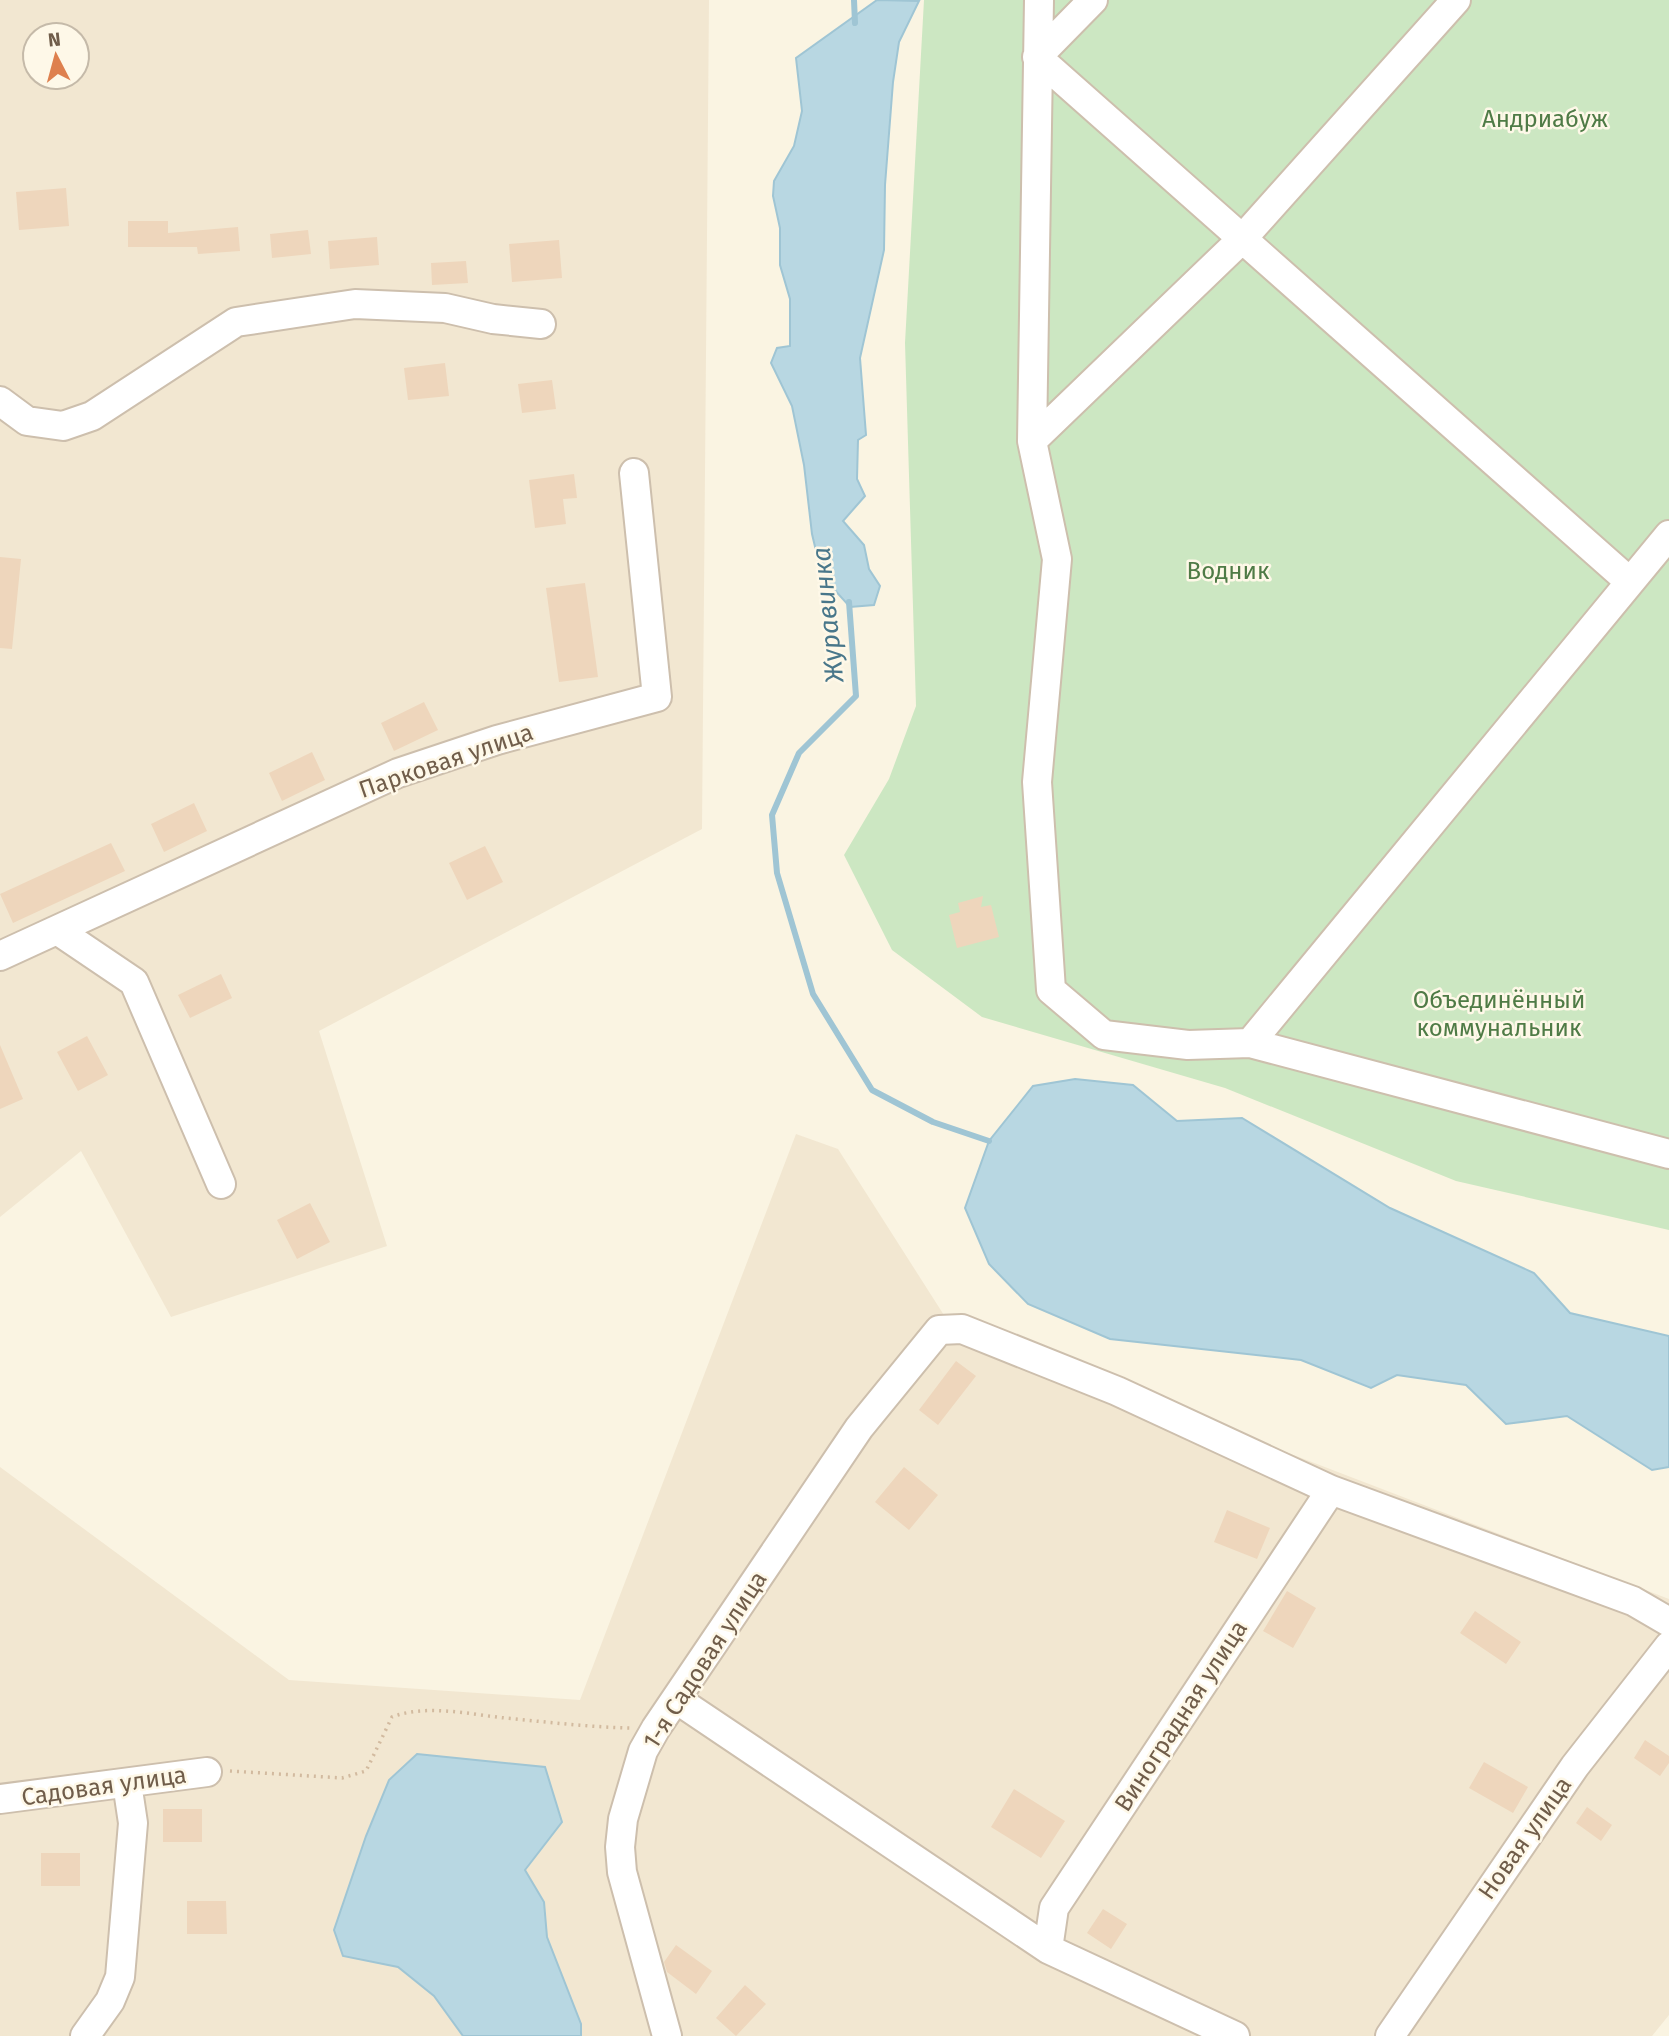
<svg xmlns="http://www.w3.org/2000/svg" width="1669" height="2036" font-family="'Fira Sans',sans-serif">
<style>
.residential{fill:#f2e7d1;fill-rule:evenodd}
.green{fill:#cce7c2}
.water{fill:#b8d7e2;stroke:#9fc5d4;stroke-width:2}
.lines{fill:none;stroke-linecap:round;stroke-linejoin:round}
.stream{stroke:#9fc5d4;stroke-width:6}
.building{fill:#eed6bc}
.minor-casing{stroke:#cdbfad;stroke-width:32}
.path{stroke:#d2ba9f;stroke-width:3.5;stroke-dasharray:2 5;stroke-linecap:butt}
.minor{stroke:#fff;stroke-width:28}
.labels{text-anchor:middle;dominant-baseline:central;stroke-width:5;stroke-linejoin:round;paint-order:stroke}
.park-label{font-size:24px;fill:#4f7b46;stroke:#fef8e8}
.street-label{font-size:24px;fill:#705d4a;stroke:#fef8e8}
.water-label{font-size:26px;font-style:italic;fill:#49778a;stroke:#fef8e8}
</style>
<rect width="100%" height="100%" fill="#faf4e2"/>
<!-- residential -->
<path class="residential" d="M0,0H709L702,829L319,1031L387,1246L171,1317L81,1151L0,1217ZM35,35H77V77H35Z
M796,1134L838,1149L949,1323L1669,1599V2015L1652,2036H0V1467L289,1680L580,1700Z"/>
<!-- green -->
<path class="green" d="M924,0H1669V1230L1456,1181L1225,1088L982,1017L892,950L844,855L889,779L916,706L905,343Z"/>
<!-- water -->
<path class="water" d="M877,0L919,1L899,42L893,82L885,185L884,250L860,358L866,435L858,440L857,479L865,496L843,521L864,545L869,569L880,586L874,605L850,607L822,576L812,534L804,465L792,406L771,363L777,348L790,346V299L780,265V228L773,196L774,181L794,146L802,111L796,58Z
M1075,1079L1133,1085L1177,1121L1242,1118L1390,1208L1534,1273L1570,1313L1669,1336V1467L1652,1470L1567,1416L1506,1424L1466,1385L1397,1375L1371,1388L1301,1360L1110,1339L1028,1304L989,1264L965,1208L989,1141L1033,1086Z
M417,1754L545,1767L562,1822L525,1870L544,1902L547,1937L581,2024V2036H463L434,1996L398,1967L343,1956L334,1930L366,1836L389,1780Z"/>
<g class="lines">
<!-- stream -->
<path class="stream" d="M854,0L855,23
M849,602L856,696L799,753L772,815L777,873L813,994L872,1090L933,1122L989,1141"/>
</g>
<!-- building -->
<path class="building" d="M66,188L69,226L19,230L16,192Z
M128,221H168V233L238,227L240,251L198,254L197,247H128Z
M308,230L311,254L272,258L270,234Z
M377,237L379,265L330,269L328,241Z
M559,240L562,278L512,282L509,244Z
M466,261L468,283L432,285L431,263Z
M445,363L449,396L408,400L404,368Z
M552,380L556,409L522,413L518,384Z
M574,474L577,498L563,499L566,524L535,528L529,480Z
M0,557L21,559L12,649L0,648Z
M585,583L598,677L559,682L546,588Z
M424,702L438,730L394,751L381,723Z
M312,752L325,780L282,801L269,773Z
M194,803L207,831L164,852L151,824Z
M111,843L125,871L13,923L0,894Z
M485,846L503,882L467,900L449,863Z
M983,896L981,907L991,905L999,937L957,948L949,915L960,912L958,903Z
M221,974L232,998L190,1018L178,995Z
M87,1036L108,1075L78,1091L57,1052Z
M0,1045L23,1099L0,1109Z
M310,1203L330,1242L297,1259L277,1220Z
M956,1361L976,1376L938,1425L919,1410Z
M904,1467L938,1495L909,1530L875,1502Z
M1227,1510L1270,1528L1257,1559L1214,1542Z
M1287,1591L1316,1608L1293,1648L1263,1631Z
M1475,1611L1521,1642L1506,1664L1460,1633Z
M1645,1740L1669,1756V1763L1660,1776L1634,1758Z
M1484,1762L1528,1787L1513,1813L1469,1788Z
M1014,1789L1065,1821L1041,1858L991,1827Z
M1587,1807L1612,1825L1601,1841L1576,1823Z
M163,1809H202V1842H163Z
M41,1853H80V1886H41Z
M187,1901H226L227,1934H187Z
M1103,1909L1127,1924L1111,1949L1087,1933Z
M676,1945L712,1971L696,1994L667,1972L664,1962Z
M745,1985L766,2004L736,2036L716,2018Z"/>
<g class="lines">
<!-- minor casing -->
<g class="minor-casing">
<path id="minor" d="M1039,0L1032,441L1057,559L1037,782L1051,990L1104,1035L1188,1045L1250,1043L1669,1154
M1093,0L1037,57L1630,582
M0,401L27,421L63,426L92,416L236,322L355,304L445,308L493,319L541,324
M1032,441L1242,239L1456,0
M57,930L134,982L221,1184
M0,956L398,773L497,740L657,697L634,473
M1250,1043L1669,535
M676,1699L1048,1949L1235,2036
M0,1799L207,1772
M1048,1949L1054,1908L1331,1490
M85,2036L110,2001L120,1977L133,1823L127,1783
M667,2036L622,1872L620,1847L623,1819L643,1751L656,1728L859,1428L939,1330L962,1329L1117,1391L1331,1490L1633,1601L1669,1622
M1390,2036L1575,1766L1669,1646"/>
</g>
<!-- path -->
<path class="path" d="M230,1771L342,1778L366,1771L392,1717C426,1704 468,1714 505,1718C547,1722 588,1727 630,1728"/>
<!-- minor -->
<use href="#minor" class="minor"/>
</g>
<g class="labels">
<!-- park labels -->
<g class="park-label">
<text x="1545" y="119">Андриабуж</text>
<text x="1228" y="571">Водник</text>
<text x="1499" y="1000">Объединённый<tspan x="1499" dy="28">коммунальник</tspan></text>
</g>
<!-- street labels -->
<g class="street-label">
<text transform="translate(446 761) rotate(-19)">Парковая улица</text>
<text transform="translate(705 1660) rotate(-57)">1-я Садовая улица</text>
<text transform="translate(1181 1716) rotate(-57)">Виноградная улица</text>
<text transform="translate(104 1786) rotate(-8)">Садовая улица</text>
<text transform="translate(1525 1838) rotate(-55)">Новая улица</text>
</g>
<!-- water labels -->
<g class="water-label">
<text transform="translate(828 615) rotate(-96)">Журавинка</text>
</g>
</g>
<!-- north arrow -->
<g transform="translate(56 56) rotate(354)"><circle r="33" fill="#fef8e8" stroke="#c5baa9" stroke-width="2"/>
<path d="M0-5L12 26L0 18L-12 26Z" fill="#de804e"/>
<text y="-10" font-size="19" font-weight="bold" text-anchor="middle" fill="#705d4a">N</text>
</g>
</svg>
